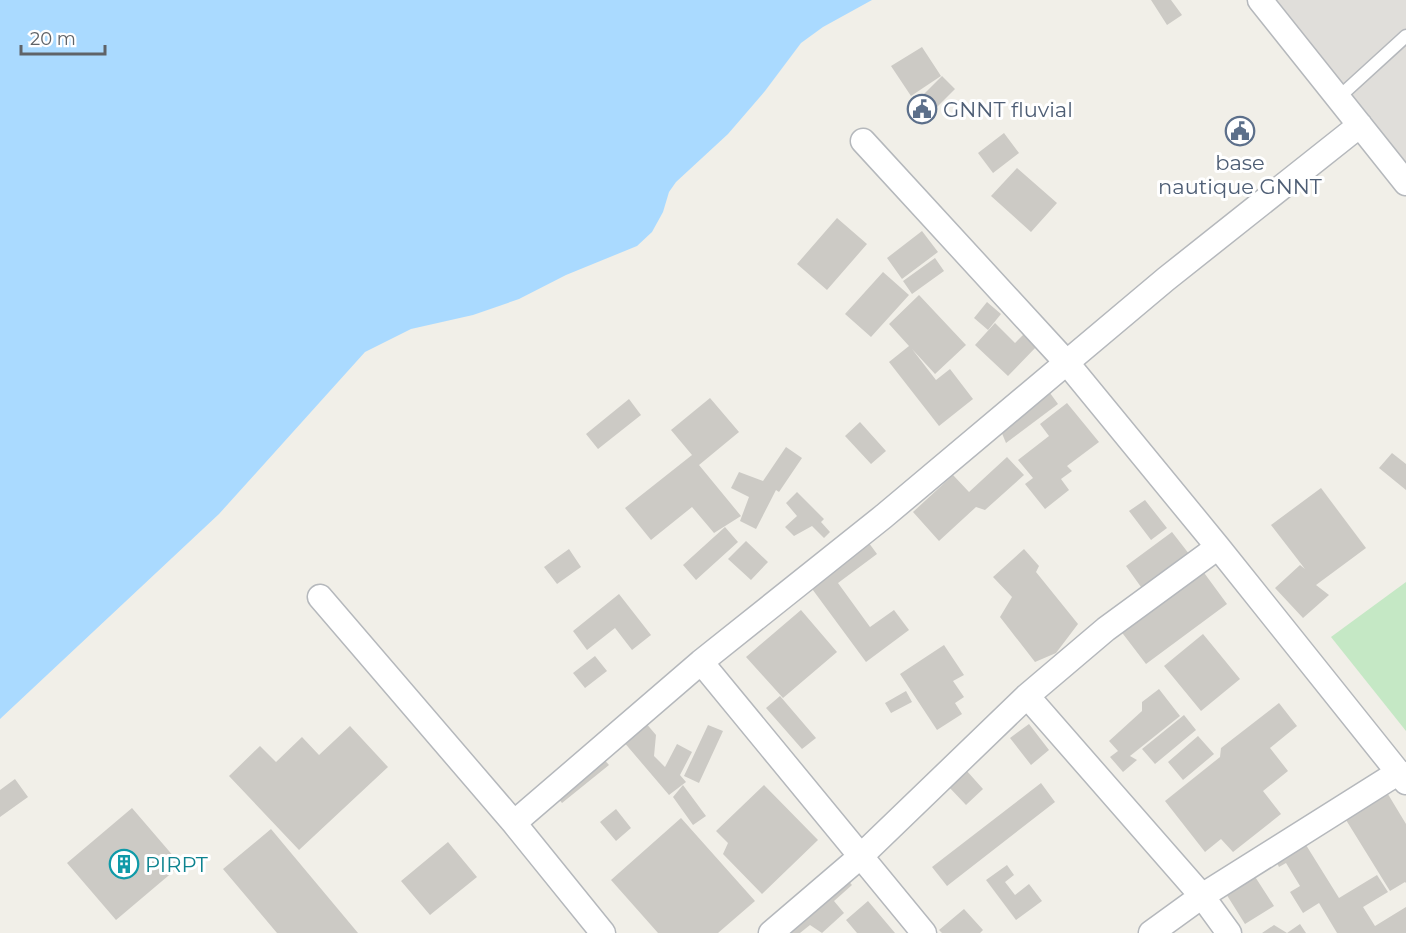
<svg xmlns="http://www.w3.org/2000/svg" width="1406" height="933" font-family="Montserrat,sans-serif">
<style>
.industrial{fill:#e0deda}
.green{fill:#c5e8c5}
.water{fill:#aadaff}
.building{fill:#cccac5}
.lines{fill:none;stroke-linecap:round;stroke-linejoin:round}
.service-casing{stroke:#b5b8bc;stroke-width:15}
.minor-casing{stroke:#b5b8bc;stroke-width:27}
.service{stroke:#fff;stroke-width:12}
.minor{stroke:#fff;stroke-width:24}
.labels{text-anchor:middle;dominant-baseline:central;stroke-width:6;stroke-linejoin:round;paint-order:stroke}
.service-label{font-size:21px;fill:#4e5e75;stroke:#fff;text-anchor:start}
.culture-label{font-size:21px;fill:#0d838f;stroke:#fff;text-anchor:start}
</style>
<rect width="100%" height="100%" fill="#f1efe8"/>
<!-- industrial -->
<path class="industrial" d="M1263,0H1406V164Z"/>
<!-- green -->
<path class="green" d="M1406,582V731L1331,637Z"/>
<!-- water -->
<path class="water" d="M0,0H872L823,27L801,43L765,91L728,134L676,182L669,192L663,212L652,232L637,246L566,275L519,299L473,315L411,329L365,352L219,514L0,719Z"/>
<!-- building -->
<path class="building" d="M1151,0H1171L1182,15L1167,25Z
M922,47L941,76L911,96L891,66Z
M942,76L955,89L931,113L918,100Z
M1004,133L1019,153L993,173L978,153Z
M1017,168L1057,203L1031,232L991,196Z
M837,218L867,244L827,290L797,264Z
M922,231L938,252L902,279L887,258Z
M935,258L944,271L912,294L903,281Z
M883,272L909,295L871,337L845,314Z
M919,295L966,345L935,374L912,349L936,380L950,369L973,399L939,426L889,362L909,346L889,324Z
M987,302L1001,314L988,330L974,318Z
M995,323L1015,343L1024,334L1038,345L1008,376L975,345Z
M1050,393L1058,404L1006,443L1001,431Z
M710,398L739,432L699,465L741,516L714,533L692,507L651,540L625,508L692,455L671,430Z
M629,399L641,415L598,449L586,434Z
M1067,403L1099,442L1067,466L1072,471L1061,479L1069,490L1045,509L1025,484L1033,478L1018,460L1049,436L1040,424Z
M860,422L886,451L871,464L845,436Z
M786,447L802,458L779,492L776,490L756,529L740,521L749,497L731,488L739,472L763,481Z
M1392,453L1406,464V490L1379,468Z
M1007,457L1024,475L985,510L976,507L939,541L913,512L953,475L969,492Z
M1321,488L1366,548L1316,585L1329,595L1303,618L1275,588L1300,565L1305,569L1271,525Z
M797,492L824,519L821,522L830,532L824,538L812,526L794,536L785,527L797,516L786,503Z
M1145,500L1167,528L1151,540L1129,511Z
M725,527L738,542L696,580L683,565Z
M1172,532L1193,559L1146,594L1126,566Z
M866,539L877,554L838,583L870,627L894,610L909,630L866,662L807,582Z
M746,541L768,562L751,580L728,559Z
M569,549L581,567L557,584L544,567Z
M1024,549L1039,566L1036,572L1078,624L1056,653L1035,662L1000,617L1012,597L993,577Z
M1202,570L1227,604L1146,664L1120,630Z
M619,594L651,635L632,650L615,628L587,650L573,631Z
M801,610L837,652L783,698L746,657Z
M1203,634L1240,679L1201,711L1164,666Z
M944,645L964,675L953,681L964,697L955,703L962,714L937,730L900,674Z
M595,656L607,671L585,688L573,673Z
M1159,689L1180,716L1130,756L1137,760L1123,772L1110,757L1118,751L1109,741L1142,711V702Z
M906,691L912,702L891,713L885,703Z
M780,696L816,738L802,749L766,708Z
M1279,703L1297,726L1270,748L1288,771L1263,791L1281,814L1233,852L1221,839L1205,852L1165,801L1220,757L1221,748Z
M1184,715L1196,730L1155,764L1142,749Z
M645,722L656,735L654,756L665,767L677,744L692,752L680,775L686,782L669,795L623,741Z
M1029,724L1049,750L1031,765L1010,738Z
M708,725L723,731L699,783L684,776Z
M350,726L388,767L299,850L229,776L260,746L276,762L302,737L319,755Z
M1198,736L1214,754L1183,780L1168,762Z
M600,755L609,765L562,803L554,793Z
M966,770L983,789L966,805L948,786Z
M15,779L28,797L0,817V790Z
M1380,781L1406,824V883L1405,882L1390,891L1338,807Z
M1041,783L1055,802L947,886L932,867Z
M683,785L706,816L693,825L673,797Z
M764,785L818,840L762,894L723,854L728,843L716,831Z
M132,808L181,865L116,920L67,863Z
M616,809L631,828L616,841L600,822Z
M681,818L755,901L718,933H658L611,880Z
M271,829L358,933H277L223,869Z
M448,842L477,877L430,915L401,881Z
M1306,845L1339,898L1377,875L1388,892L1363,907L1375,926L1406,907V933H1337L1319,903L1303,913L1290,892L1300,886L1286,863L1279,867L1277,863Z
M1007,865L1014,875L1005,882L1015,895L1029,884L1042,901L1016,920L986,880Z
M1252,872L1274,906L1245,924L1223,889Z
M844,876L852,885L834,901L844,913L822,933L810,925L800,933H779Z
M868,901L895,933H857L846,920Z
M964,909L983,930L980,933H942L939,930Z
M1300,924L1306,933H1262L1274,925L1287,933Z"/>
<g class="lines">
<!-- service casing -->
<g class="service-casing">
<path id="service" d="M1338,98L1406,36"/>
</g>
<!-- minor casing -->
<g class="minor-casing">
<path id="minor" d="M1260,0L1406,183
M863,141L1067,363L1218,547L1406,782
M320,597L514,823L603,933
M701,662L924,933
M1027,696L1202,896L1229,933
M514,823L701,662L884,516L1166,279L1360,125
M771,933L861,856L1027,696L1106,629L1218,547
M1151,933L1202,896L1399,772"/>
</g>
<!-- service -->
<use href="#service" class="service"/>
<!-- minor -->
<use href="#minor" class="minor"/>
</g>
<!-- icons -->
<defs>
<g id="civic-ring" transform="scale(1.5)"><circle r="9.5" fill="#fff" stroke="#5c6f8a" stroke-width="1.5"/><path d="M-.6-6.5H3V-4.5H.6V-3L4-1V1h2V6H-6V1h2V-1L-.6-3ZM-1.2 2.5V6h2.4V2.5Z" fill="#5c6f8a"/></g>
<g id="building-ring" transform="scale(1.5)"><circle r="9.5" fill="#fff" stroke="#0f9aa8" stroke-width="1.5"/><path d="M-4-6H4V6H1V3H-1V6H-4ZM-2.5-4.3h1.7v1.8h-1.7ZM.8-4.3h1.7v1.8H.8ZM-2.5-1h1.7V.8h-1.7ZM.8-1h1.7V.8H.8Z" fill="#0f9aa8"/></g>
</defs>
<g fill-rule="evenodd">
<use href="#civic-ring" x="922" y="109"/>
<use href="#civic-ring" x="1240" y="131"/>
<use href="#building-ring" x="124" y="864"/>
</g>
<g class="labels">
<!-- service labels -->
<g class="service-label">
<text x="943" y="109">GNNT fluvial</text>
<text x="1240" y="162" text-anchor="middle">base<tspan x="1240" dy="24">nautique GNNT</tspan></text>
</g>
<!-- culture labels -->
<g class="culture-label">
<text x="145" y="864">PIRPT</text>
</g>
</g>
<!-- scale -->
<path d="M21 45v9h84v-9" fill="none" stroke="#5f6368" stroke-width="3"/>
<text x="30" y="45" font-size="18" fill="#5f6368" stroke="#ffffff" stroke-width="4.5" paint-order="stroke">20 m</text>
</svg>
